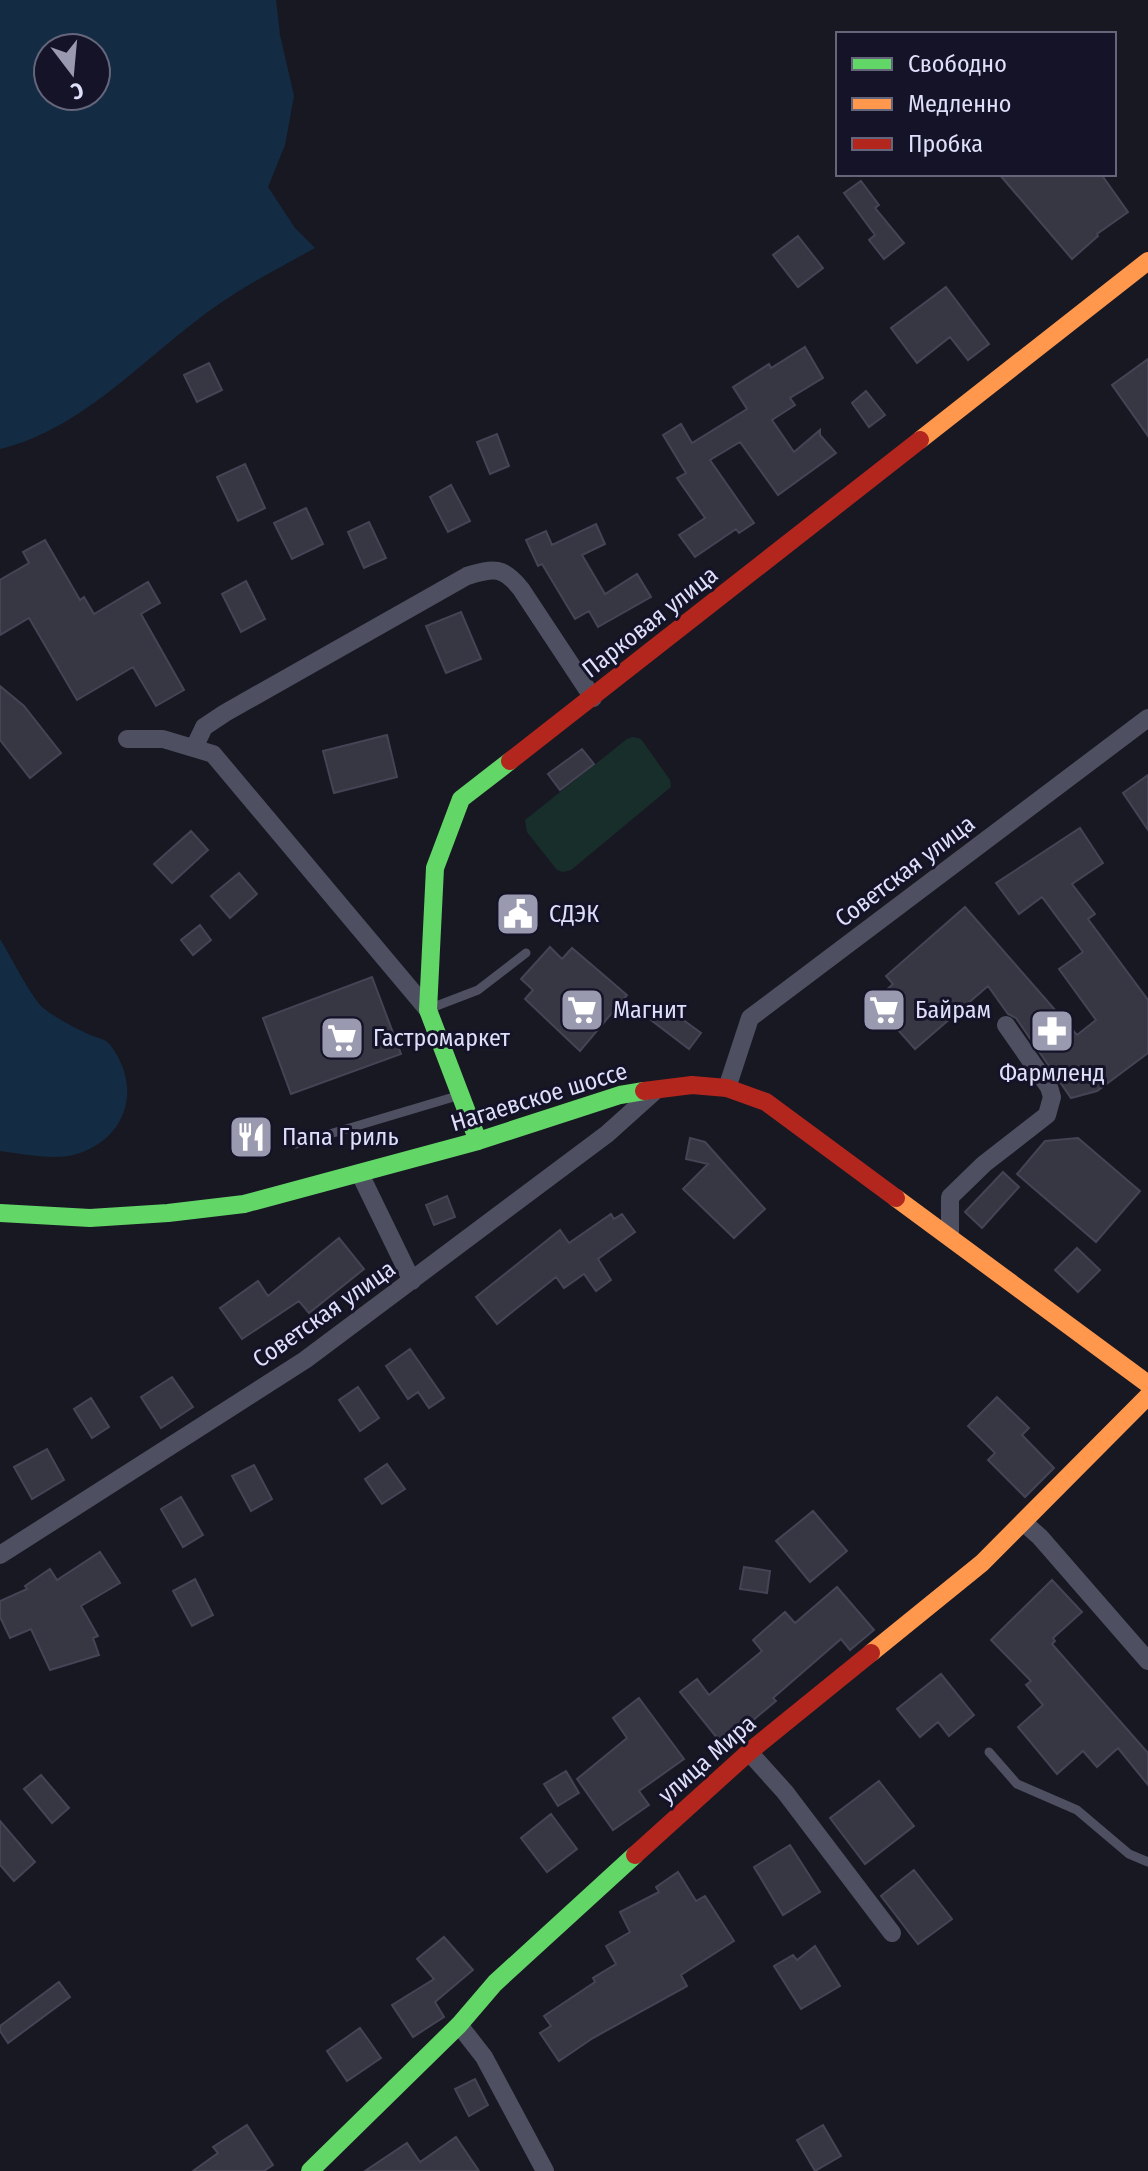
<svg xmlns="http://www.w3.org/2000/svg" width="1148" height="2171" font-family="'Fira Sans Condensed',sans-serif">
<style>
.green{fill:#172e2b}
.water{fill:#132c43;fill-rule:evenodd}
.building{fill:#373744;stroke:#454455;stroke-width:2}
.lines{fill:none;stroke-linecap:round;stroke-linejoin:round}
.lane{stroke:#4e5062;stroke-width:9}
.street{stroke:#4e5062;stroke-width:18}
.fast{stroke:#63d668;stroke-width:18}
.slow{stroke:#ff974d;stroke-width:18}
.jam{stroke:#b3261e;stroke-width:18}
.labels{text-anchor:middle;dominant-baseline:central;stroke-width:6;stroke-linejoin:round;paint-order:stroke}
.street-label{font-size:24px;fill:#dedffb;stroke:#141328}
.poi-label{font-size:24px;fill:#dedffb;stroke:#141328;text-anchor:start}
</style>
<rect width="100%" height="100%" fill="#181823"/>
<!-- green -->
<path class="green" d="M633,737L641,739L670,780L671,787L571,870L563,872L557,870L527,832L525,820L627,739Z"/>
<!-- water -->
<path class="water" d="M0,0H276L280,35L294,96L285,145L268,187L295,228L315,248C283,266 249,283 219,304C149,352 85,429 0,449ZM48,48H96V96H48Z
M0,939C10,955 30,995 42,1007C52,1016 77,1029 90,1035C97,1038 105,1038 111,1046C143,1089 126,1141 73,1155C51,1160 23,1154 0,1151Z"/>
<!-- building -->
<path class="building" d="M999,174H1101L1128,212L1097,234L1098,236L1072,259Z
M861,181L879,205L875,208L904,243L884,259L869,240L875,235L844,193Z
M798,236L823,268L798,287L773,255Z
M946,287L989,344L968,360L950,337L917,363L891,328Z
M805,347L823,378L790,398L795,405L772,420L794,452L820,430V435L836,453L778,495L740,442L710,460L754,523L739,533L736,529L695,557L679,535L705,518L677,478L686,473L663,435L681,424L692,443L747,409L733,387L769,364L771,368Z
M1148,359V436L1112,385Z
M209,363L222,390L197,402L184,375Z
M866,391L885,415L869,427L852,403Z
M497,434L509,466L490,474L477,442Z
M245,464L265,508L238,521L217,477Z
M451,485L470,521L448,532L430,497Z
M306,508L323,544L292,559L274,523Z
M369,522L386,558L364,568L348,532Z
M596,524L605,544L582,555L605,594L637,574L651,597L598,627L589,611L575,619L542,564L538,566L526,540L546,531L552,545Z
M45,540L80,600L84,597L94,614L148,582L160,603L141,614L184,690L156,706L133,667L77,700L29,618L0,635V580L29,563L23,552Z
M246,581L265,619L241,632L222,594Z
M461,612L481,659L446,673L426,626Z
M0,686L24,706L61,753L30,778L0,740Z
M387,735L397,777L334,793L323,751Z
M582,749L594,764L560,790L548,774Z
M1148,775V830L1123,793Z
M1080,828L1103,863L1072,884L1095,914L1088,919L1148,1000V1053L1097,1091L1071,1098L1016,1018L1008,1014L988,986L915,1049L873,1002L893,984L886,976L965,907L1077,1035L1096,1020L1059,969L1083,952L1042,897L1019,914L996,883Z
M191,831L208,850L172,883L154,864Z
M239,873L257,894L230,918L211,896Z
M200,925L211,940L193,955L181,940Z
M550,947L562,959L572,948L627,995L580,1051L525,999L533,990L521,979Z
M372,977L401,1054L291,1094L263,1018Z
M663,1005L701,1033L689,1049L651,1020Z
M690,1138L705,1142L765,1209L734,1238L683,1189L708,1164L686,1159Z
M1078,1138L1140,1191L1096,1242L1017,1174L1045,1141Z
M1003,1172L1019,1187L982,1228L965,1212Z
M447,1196L455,1217L434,1225L426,1205Z
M611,1214L614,1219L622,1214L635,1232L598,1259L611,1280L596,1291L584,1274L564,1288L556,1277L497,1324L476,1297L560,1230L569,1243Z
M339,1238L364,1269L309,1313L299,1301L242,1339L220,1308L258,1281L268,1296Z
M1077,1248L1100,1270L1078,1292L1055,1270Z
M410,1349L444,1398L429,1408L418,1392L408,1399L386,1366Z
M172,1377L193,1407L161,1428L141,1397Z
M358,1387L379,1418L360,1431L339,1400Z
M997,1397L1029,1428L1022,1435L1054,1468L1025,1497L988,1460L995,1453L968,1426Z
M91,1398L109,1427L92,1438L74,1409Z
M47,1449L64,1480L32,1499L14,1467Z
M387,1464L405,1489L382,1504L365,1479Z
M254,1465L272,1499L251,1511L232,1476Z
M181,1497L203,1535L183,1547L161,1509Z
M813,1511L847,1551L810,1582L776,1541Z
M100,1552L120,1583L81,1606L98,1636L93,1638L99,1655L50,1670L31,1629L10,1638L0,1617V1601L27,1589L25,1586L50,1569L57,1580Z
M744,1567L770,1571L767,1593L740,1589Z
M195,1579L213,1615L192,1626L173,1591Z
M1052,1580L1082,1612L1053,1638L1055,1641L1052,1644L1148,1753V1785L1118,1748L1097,1767L1083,1751L1057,1774L1018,1727L1043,1705L1026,1685L1031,1681L991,1640Z
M837,1587L874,1630L850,1650L841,1639L773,1698L776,1701L739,1732L742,1736L726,1749L680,1692L697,1679L709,1695L762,1651L753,1640L785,1612L795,1623Z
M941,1674L974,1715L949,1736L938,1722L920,1737L897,1709Z
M639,1698L684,1759L639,1791L649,1805L613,1830L577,1779L627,1738L613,1718Z
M566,1771L579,1793L558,1806L544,1784Z
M41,1775L69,1808L52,1823L24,1789Z
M879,1781L914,1826L865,1864L830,1818Z
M551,1814L577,1849L547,1872L521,1838Z
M0,1821L35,1862L14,1881L0,1865Z
M790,1845L820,1892L783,1915L754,1867Z
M914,1870L952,1919L918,1944L881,1896Z
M678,1872L696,1901L705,1896L734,1941L681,1975L687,1986L593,2038L559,2061L540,2033L551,2026L544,2016L595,1982L593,1978L616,1964L606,1946L630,1932L620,1912L659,1892L656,1887Z
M444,1937L473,1970L435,2002L444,2017L413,2037L392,2005L434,1979L417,1959Z
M815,1946L840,1986L801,2009L774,1966L793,1955L797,1960Z
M59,1982L70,1997L8,2043L0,2031V2026Z
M360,2028L381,2058L347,2081L327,2051Z
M475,2079L488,2105L469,2116L455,2089Z
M247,2125L273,2165L264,2171H193L218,2153L213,2147Z
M823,2125L841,2156L815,2171L797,2140Z
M456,2137L479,2171H365L407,2143L420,2162Z"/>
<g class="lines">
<!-- lane -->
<path class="lane" d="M431,1008L478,990L526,953
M296,1144L457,1096
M989,1752L1017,1784L1077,1810L1129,1854L1148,1862"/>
<!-- street -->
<path class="street" d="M127,739H163L213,754L428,1010
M194,748L204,727L225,713L467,576C494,568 503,566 521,589L593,698
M727,1088L750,1018L1148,718
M360,1174L412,1281
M950,1237V1197L984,1164L1047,1115L1052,1097L1049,1087L1006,1025
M1023,1522L1040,1537L1148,1661
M0,1555L305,1360L607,1134L656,1090
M749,1752L785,1792L892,1933
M459,2025L484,2057L545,2171"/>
<!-- fast -->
<path class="fast" d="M478,1141L428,1010L435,868L461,799L510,761
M0,1213L90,1218L168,1213L244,1204L478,1141L620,1095L644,1091
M310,2171L459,2025L495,1983L635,1855"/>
<!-- slow -->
<path class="slow" d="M920,440L1148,261
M896,1198L1148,1384
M871,1653L982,1563L1148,1396"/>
<!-- jam -->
<path class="jam" d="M510,761L920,440
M644,1091L692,1085L727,1088L766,1102L896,1198
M635,1855L749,1752L871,1653"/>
</g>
<!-- icons -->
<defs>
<g id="civic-square" transform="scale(2.3)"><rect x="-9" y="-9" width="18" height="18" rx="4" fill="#9999af" stroke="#141328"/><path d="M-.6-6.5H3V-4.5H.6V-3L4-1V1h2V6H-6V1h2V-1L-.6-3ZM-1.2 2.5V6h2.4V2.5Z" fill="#fff"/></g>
<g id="supermarket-square" transform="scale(2.3)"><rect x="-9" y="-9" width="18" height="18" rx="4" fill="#9999af" stroke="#141328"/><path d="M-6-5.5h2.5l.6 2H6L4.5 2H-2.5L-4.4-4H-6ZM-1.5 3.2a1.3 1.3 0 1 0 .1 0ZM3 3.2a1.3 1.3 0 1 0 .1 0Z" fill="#fff"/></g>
<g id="pharmacy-square" transform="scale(2.3)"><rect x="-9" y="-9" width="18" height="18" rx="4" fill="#9999af" stroke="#141328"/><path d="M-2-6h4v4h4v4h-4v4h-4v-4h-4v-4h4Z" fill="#fff"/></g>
<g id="restaurant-square" transform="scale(2.3)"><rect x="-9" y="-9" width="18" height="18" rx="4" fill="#9999af" stroke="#141328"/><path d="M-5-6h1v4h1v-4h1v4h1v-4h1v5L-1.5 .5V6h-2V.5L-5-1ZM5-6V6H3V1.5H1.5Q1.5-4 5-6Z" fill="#fff"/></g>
</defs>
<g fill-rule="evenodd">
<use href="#civic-square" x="518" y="914"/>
<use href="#supermarket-square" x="582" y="1010"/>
<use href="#supermarket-square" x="884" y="1010"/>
<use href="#pharmacy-square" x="1052" y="1031"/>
<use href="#supermarket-square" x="342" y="1038"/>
<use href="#restaurant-square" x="251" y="1137"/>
</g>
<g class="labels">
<!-- street labels -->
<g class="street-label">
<text transform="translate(650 622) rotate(-38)">Парковая улица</text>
<text transform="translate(905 871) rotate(-37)">Советская улица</text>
<text transform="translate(539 1097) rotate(-17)">Нагаевское шоссе</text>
<text transform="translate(324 1314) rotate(-35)">Советская улица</text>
<text transform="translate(707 1759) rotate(-41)">улица Мира</text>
</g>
<!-- poi labels -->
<g class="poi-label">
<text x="549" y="914">СДЭК</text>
<text x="613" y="1010">Магнит</text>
<text x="915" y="1010">Байрам</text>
<text x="373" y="1038">Гастромаркет</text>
<text x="1052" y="1073" text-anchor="middle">Фармленд</text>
<text x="282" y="1137">Папа Гриль</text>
</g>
</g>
<!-- legend -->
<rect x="836" y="32" width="280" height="144" fill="#141328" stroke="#65657c" stroke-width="2"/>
<rect x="852" y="58" width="40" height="12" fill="#63d668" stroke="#65657c" stroke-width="2"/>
<text x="908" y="72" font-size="24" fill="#dedffb">Свободно</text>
<rect x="852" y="98" width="40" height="12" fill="#ff974d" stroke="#65657c" stroke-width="2"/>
<text x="908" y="112" font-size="24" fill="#dedffb">Медленно</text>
<rect x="852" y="138" width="40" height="12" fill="#b3261e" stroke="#65657c" stroke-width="2"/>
<text x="908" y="152" font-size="24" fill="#dedffb">Пробка</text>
<!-- north arrow -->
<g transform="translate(72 72) rotate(164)"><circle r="38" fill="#141328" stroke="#65657c" stroke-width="2"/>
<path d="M0-6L14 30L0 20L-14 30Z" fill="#9999af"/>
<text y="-12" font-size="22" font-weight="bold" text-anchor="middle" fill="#dedffb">С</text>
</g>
</svg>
